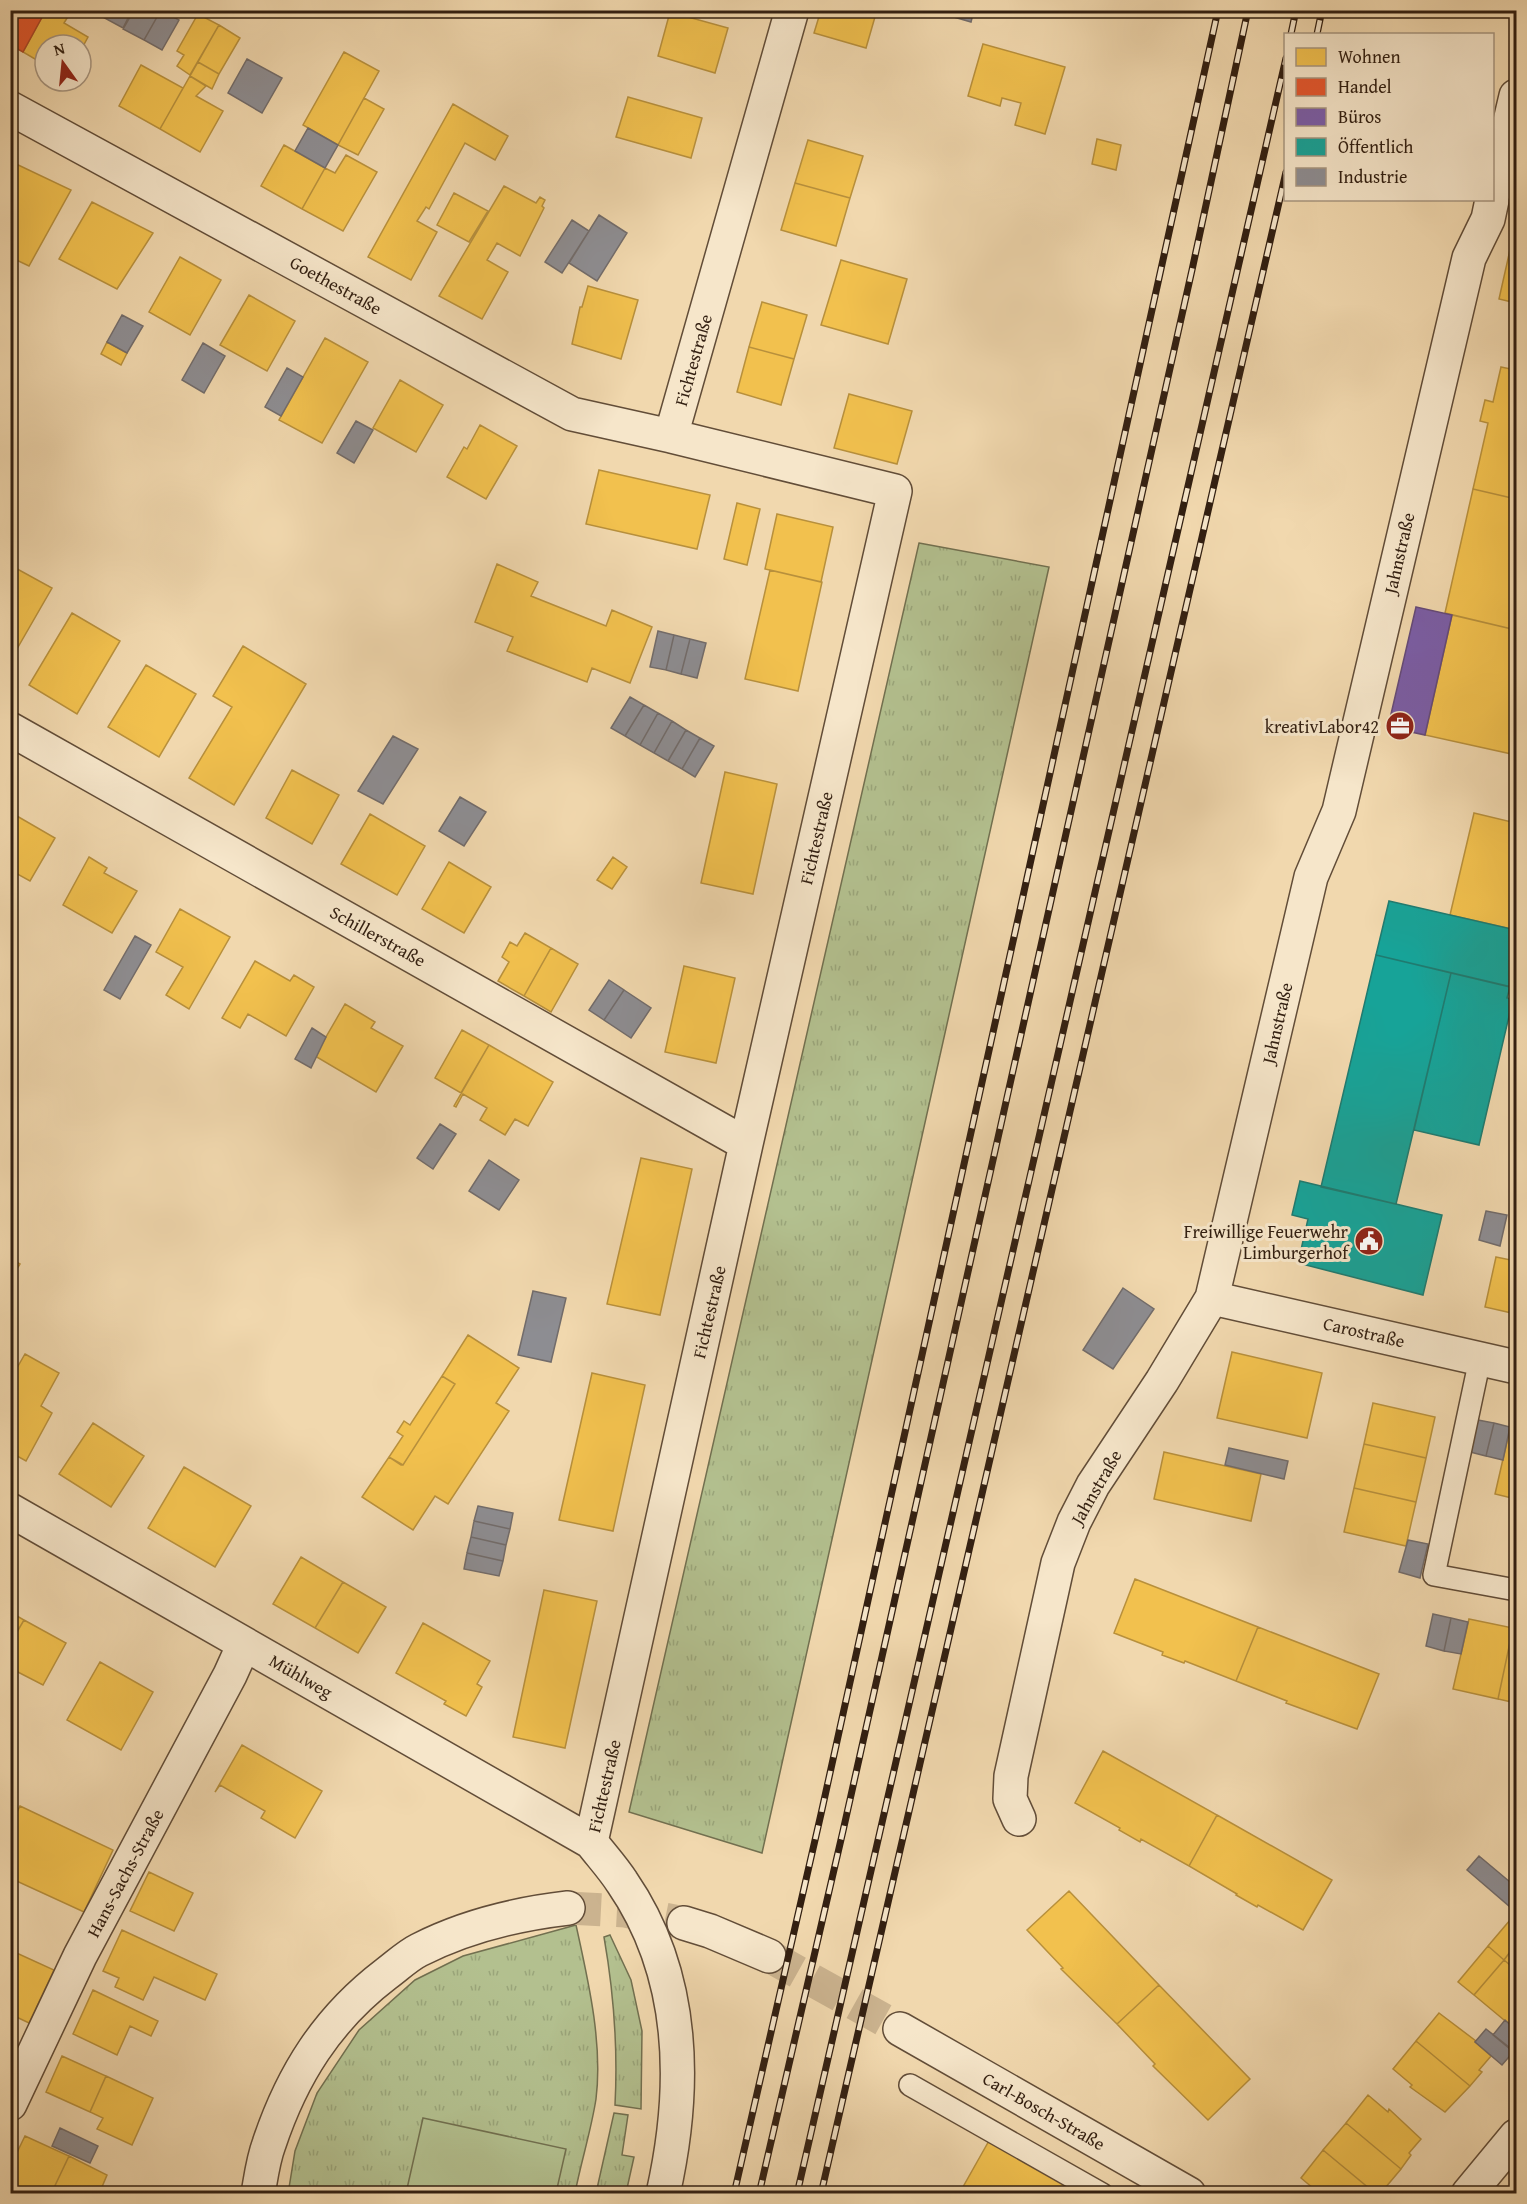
<svg xmlns="http://www.w3.org/2000/svg" width="1527" height="2204" font-family="'Gentium Book Plus',serif">
<style>
.grass{fill:url(#grass-tufts);stroke:#727050;stroke-width:1.5}
.pitch{fill:#b3c08f;stroke:#727050;stroke-width:1.5}
.homes{fill:#f2c14e;stroke:#b8903c;stroke-width:1.5}
.shops{fill:#e4572e;stroke:#af4625;stroke-width:1.5}
.offices{fill:#7b5ea7;stroke:#654b7a;stroke-width:1.5}
.public{fill:#17a398;stroke:#1f7b70;stroke-width:1.5}
.industry{fill:#8d8d92;stroke:#726c6b;stroke-width:1.5}
.lines{fill:none;stroke-linecap:round;stroke-linejoin:round}
.minor-tunnel{stroke:#cbb38f;stroke-width:33;stroke-dasharray:33 16;stroke-linecap:butt}
.service-casing{stroke:#624d38;stroke-width:24}
.minor-casing{stroke:#624d38;stroke-width:36}
.service{stroke:#f6e6ca;stroke-width:21}
.minor{stroke:#f6e6ca;stroke-width:33}
.rail-casing{stroke:#321f11;stroke-width:7}
.rail{stroke:#f6e6ca;stroke-width:4.5;stroke-dasharray:14;stroke-linecap:butt}
.labels{text-anchor:middle;dominant-baseline:central;stroke-width:6;stroke-linejoin:round;paint-order:stroke}
.street-label{font-size:18px;fill:#321f11;stroke:#f6e6ca}
.poi-label{font-size:18px;fill:#321f11;stroke:#f6e6ca;text-anchor:end}
</style>
<defs>
<pattern id="grass-tufts" width="24" height="20" patternUnits="userSpaceOnUse" patternTransform="scale(1.5)"><rect width="24" height="20" fill="#b3c08f"/><path d="M3 7l-1-3M5 7V3M7 7l1-3M15 17l-1-3M17 17v-4M19 17l1-3" fill="none" stroke="#9aa57a"/></pattern>
</defs>
<rect width="100%" height="100%" fill="#f1d8ae"/>
<filter id="stains"><feTurbulence type="fractalNoise" baseFrequency=".00333" numOctaves="4"/><feColorMatrix values="0 0 0 0 .2 0 0 0 0 .09 0 0 0 0 .02 0 0 0 .5 -.17"/></filter>
<radialGradient id="worn" r=".72"><stop offset=".6" stop-color="#630" stop-opacity="0"/><stop offset="1" stop-color="#630" stop-opacity=".3"/></radialGradient>
<!-- grass -->
<path class="grass" d="M919,543L1049,567L762,1853L629,1812Z
M576,1925C588,1980 603,2043 596,2099C591,2131 581,2162 575,2193L288,2194L295,2151L317,2093L359,2030L415,1980L463,1956Z
M610,1935L631,1980L642,2031L641,2109L615,2105C618,2048 614,1994 604,1937Z
M614,2113L628,2115L622,2155L634,2157L626,2193H596Z"/>
<!-- pitch -->
<path class="pitch" d="M423,2118L566,2149L556,2193H406Z"/>
<!-- homes -->
<path class="homes" d="M46,10H62L69,15L64,23L88,37L81,50V45H45V65L23,52Z
M821,10H877L866,48L814,33Z
M877,10H903L902,17Z
M670,12L728,28L715,73L658,56Z
M198,14L219,25L190,75L177,66L184,55L177,51Z
M219,25L240,38L219,74L198,62Z
M983,44L1065,67L1045,134L1015,125L1021,103L1002,98L1000,106L968,96Z
M344,52L379,71L338,145L303,125Z
M198,62L219,74L212,89L190,76Z
M141,65L183,88L160,129L119,106Z
M190,76L206,86L196,96L223,111L200,152L160,129Z
M628,97L702,118L691,158L616,137Z
M364,98L384,109L358,155L338,145Z
M453,104L508,136L495,160L465,143L429,209L426,207L417,221L437,232L411,280L368,257Z
M1097,139L1121,145L1116,170L1092,164Z
M808,140L863,156L850,198L795,183Z
M284,145L325,168L302,209L261,186Z
M346,155L377,172L343,231L302,209L325,168L335,173Z
M14,163L71,190L29,266L10,257V170Z
M795,183L850,198L836,246L781,230Z
M504,186L536,203L540,197L545,200L542,206L544,208L520,256L497,243L487,260L508,272L482,319L439,296Z
M454,193L488,211L469,242L437,225Z
M92,202L153,233L117,289L59,259Z
M1516,223V303L1499,299Z
M180,257L221,280L190,335L149,312Z
M841,260L907,279L888,344L821,325Z
M588,286L638,300L621,359L572,344L580,307H582Z
M249,295L295,321L267,371L220,345Z
M762,302L807,315L794,359L749,347Z
M325,338L368,362L322,443L279,420Z
M107,342L127,353L121,365L101,354Z
M749,347L794,359L781,405L737,392Z
M1501,367L1516,370V499L1473,489L1488,423L1480,421L1485,400L1493,402Z
M400,380L443,405L416,452L373,428Z
M849,394L912,411L897,464L834,448Z
M480,425L517,446L486,499L447,477L464,447L467,449Z
M599,470L710,495L697,549L586,524Z
M1473,489L1516,499V630L1445,613Z
M737,503L760,509L747,565L724,559Z
M777,514L833,527L821,582L765,569Z
M497,564L538,582L531,596L606,626L612,610L652,627L630,683L592,668L587,682L507,651L513,637L475,622Z
M10,565L52,588L10,661Z
M770,570L822,582L798,691L745,679Z
M72,613L120,641L77,714L29,685Z
M1452,615L1516,630V755L1425,735Z
M243,646L306,684L234,805L189,778L232,707L213,696Z
M146,665L196,694L159,757L108,727Z
M292,770L339,795L312,844L266,818Z
M725,772L777,784L753,894L701,883Z
M10,812L55,838L30,881L10,870L15,859L10,856Z
M1474,813L1516,823V930L1450,915Z
M370,814L425,846L397,895L341,864Z
M89,857L107,868L104,873L137,891L112,933L63,905Z
M613,857L627,867L612,889L597,880Z
M449,862L491,887L464,933L422,909Z
M180,909L230,937L189,1009L166,995L183,967L156,952Z
M525,933L551,948L524,996L498,981L509,962L502,957L510,942L517,946Z
M551,948L578,964L551,1012L524,996Z
M255,961L290,981L294,975L314,987L286,1036L248,1014L240,1028L222,1018Z
M684,966L735,978L716,1063L665,1052Z
M345,1004L375,1022L371,1028L403,1046L376,1092L315,1056Z
M462,1030L489,1045L461,1093L435,1078Z
M489,1045L553,1082L528,1126L515,1119L505,1135L480,1120L487,1108L463,1094L456,1107L454,1106Z
M641,1158L692,1169L660,1315L607,1304Z
M1496,1257L1516,1261V1314L1485,1307Z
M10,1258L20,1264L10,1280Z
M468,1335L519,1368L496,1403L509,1411L448,1504L435,1496L413,1530L362,1497L389,1457L403,1465L455,1384L442,1376Z
M1232,1352L1322,1373L1307,1438L1217,1418Z
M25,1354L59,1373L41,1406L52,1413L26,1461L10,1452V1380Z
M592,1373L645,1385L613,1531L559,1520Z
M442,1376L455,1384L403,1465H401L389,1457L403,1436L397,1432L404,1421L410,1425Z
M1373,1403L1435,1417L1426,1458L1364,1444Z
M93,1423L144,1456L111,1507L59,1474Z
M1511,1424L1516,1425V1499L1495,1494Z
M1364,1444L1426,1458L1416,1502L1354,1488Z
M1164,1452L1261,1474L1251,1521L1154,1499Z
M184,1467L251,1506L215,1567L148,1528Z
M1354,1488L1416,1502L1406,1546L1344,1532Z
M301,1557L343,1582L315,1628L273,1604Z
M1135,1579L1258,1627L1236,1681L1185,1661L1184,1663L1162,1655L1163,1652L1114,1633Z
M343,1582L386,1607L358,1653L315,1628Z
M544,1590L597,1601L565,1748L513,1737Z
M10,1612L24,1620L10,1644Z
M1469,1619L1513,1628L1498,1699L1453,1689Z
M24,1620L66,1643L43,1685L10,1668V1644Z
M423,1623L490,1661L477,1684L482,1687L466,1716L444,1704L446,1701L396,1673Z
M1258,1627L1379,1674L1357,1729L1286,1703L1287,1701L1236,1681Z
M1513,1628L1516,1629V1703L1498,1699Z
M100,1662L153,1692L121,1750L67,1720Z
M242,1745L322,1791L295,1838L261,1818L265,1811L220,1785L215,1792Z
M1103,1751L1217,1815L1189,1866L1141,1839L1140,1842L1119,1830L1120,1828L1075,1803Z
M20,1806L113,1850L84,1912L10,1878V1827Z
M1217,1815L1332,1880L1303,1930L1258,1905L1257,1907L1236,1895L1237,1894L1189,1866Z
M149,1872L193,1893L174,1931L130,1911Z
M1069,1891L1159,1985L1117,2024L1061,1969L1063,1968L1027,1930Z
M1516,1913V1944L1504,1960L1488,1946Z
M122,1930L217,1974L205,2000L154,1977L143,2000L115,1987L119,1978L103,1971Z
M1516,1944V1970L1504,1960Z
M1488,1946L1504,1960L1474,1995L1458,1982Z
M10,1950L54,1970L29,2023L10,2014Z
M1504,1960L1516,1970V2030L1474,1995Z
M1159,1985L1250,2079L1208,2120L1153,2066L1155,2064L1117,2024Z
M93,1990L158,2021L151,2036L130,2026L117,2055L73,2034Z
M1439,2013L1476,2041L1475,2042L1491,2056L1479,2070L1482,2072L1470,2086L1416,2041Z
M1416,2041L1470,2086L1445,2112L1410,2087L1412,2085L1393,2069Z
M62,2056L106,2076L90,2112L46,2092Z
M106,2076L153,2098L132,2145L97,2129L103,2118L90,2112Z
M1368,2095L1388,2112L1389,2109L1421,2139L1409,2153L1411,2155L1401,2169L1346,2123Z
M1346,2123L1401,2169L1380,2194H1376L1323,2150Z
M25,2136L69,2156L51,2194H32L10,2183V2167Z
M990,2139L1083,2194H959Z
M1323,2150L1376,2194H1320L1301,2178Z
M69,2156L107,2175L99,2194H51Z"/>
<!-- shops -->
<path class="shops" d="M10,10H46L23,52L10,45Z"/>
<!-- offices -->
<path class="offices" d="M1416,607L1452,615L1425,735L1388,727Z"/>
<!-- public -->
<path class="public" d="M1389,901L1516,930V988L1376,955Z
M1376,955L1451,973L1396,1204L1321,1187Z
M1451,973L1510,987L1507,998L1513,999L1479,1145L1414,1130Z
M1300,1181L1442,1215L1423,1295L1298,1263L1308,1219L1292,1215Z"/>
<!-- industry -->
<path class="industry" d="M102,10H132L123,28L99,15Z
M134,10H161L144,40L123,29Z
M161,10L179,20L162,50L144,40Z
M941,10H974L971,22L940,13Z
M247,59L282,78L262,113L228,93Z
M308,128L338,145L325,168L295,151Z
M599,215L627,233L597,281L569,263Z
M572,220L589,231L562,273L545,262Z
M122,315L143,326L127,353L107,342Z
M203,343L225,356L204,393L182,380Z
M287,368L303,377L281,416L265,407Z
M356,421L373,430L354,463L337,453Z
M658,631L674,635L666,670L650,667Z
M674,635L690,639L681,674L666,670Z
M690,639L706,643L697,678L681,674Z
M630,697L644,705L625,736L611,728Z
M644,705L658,713L640,745L625,736Z
M658,713L672,721L654,753L640,745Z
M672,721L686,730L668,761L654,753Z
M686,730L700,738L682,769L668,761Z
M393,736L418,749L383,804L358,791Z
M700,738L714,746L695,777L682,769Z
M460,797L486,812L464,846L439,831Z
M135,936L151,945L120,999L104,990Z
M609,980L624,990L604,1020L589,1010Z
M624,990L651,1008L631,1038L604,1020Z
M312,1028L326,1037L311,1068L295,1059Z
M440,1124L456,1134L433,1169L417,1158Z
M489,1160L519,1180L499,1210L469,1191Z
M1486,1211L1507,1215L1500,1246L1479,1240Z
M1123,1288L1154,1309L1113,1369L1083,1350Z
M533,1291L566,1298L551,1362L518,1355Z
M1478,1420L1494,1423L1486,1456L1470,1452Z
M1494,1423L1510,1427L1503,1460L1486,1456Z
M1229,1448L1288,1461L1284,1479L1225,1465Z
M478,1506L513,1513L510,1529L474,1521Z
M474,1521L510,1529L506,1545L471,1537Z
M471,1537L506,1545L503,1561L467,1553Z
M1408,1540L1428,1544L1420,1578L1399,1572Z
M467,1553L503,1561L499,1576L464,1569Z
M1433,1614L1451,1618L1444,1651L1426,1646Z
M1451,1618L1468,1622L1461,1654L1444,1651Z
M1479,1856L1516,1887V1912L1467,1870Z
M1505,2020L1516,2030V2054L1493,2035Z
M1486,2029L1514,2051L1502,2065L1475,2042Z
M60,2128L98,2146L90,2163L52,2146Z"/>
<g class="lines">
<!-- minor-tunnel -->
<path class="minor-tunnel" d="M568,1908L625,1911L684,1923
M769,1956L900,2029"/>
<!-- service casing -->
<g class="service-casing">
<path id="service" d="M1480,1359L1434,1575L1516,1590
M910,2085L1102,2194"/>
</g>
<!-- minor casing -->
<g class="minor-casing">
<path id="minor" d="M10,108L572,414L671,436
M1492,198L1516,96
M10,729L746,1144
M1212,1298L1516,1367
M10,1510L591,1842C601,1855 613,1868 622,1882C686,1975 687,2087 663,2194
M1019,1819L1010,1799L1011,1776L1058,1563L1074,1522L1093,1485L1162,1381L1212,1298L1311,877L1339,811L1469,258L1488,219L1492,200
M591,1842L746,1144L895,491L671,436L792,10
M684,1923L710,1931L769,1956
M900,2029L1189,2194
M10,2104L80,1956L230,1675L244,1644
M258,2194C261,2177 263,2160 269,2144C292,2075 327,2019 386,1974C397,1966 407,1956 419,1950C466,1926 516,1914 568,1908
M1468,2194L1516,2136"/>
</g>
<!-- service -->
<use href="#service" class="service"/>
<!-- minor -->
<use href="#minor" class="minor"/>
<!-- rail casing -->
<g class="rail-casing">
<path id="rail" d="M1291,34L1296,10
M1317,34L1322,10
M734,2194L821,1814L1218,10
M759,2194L843,1831L1192,270L1248,10
M797,2194L1286,58
M821,2194L1286,172"/>
</g>
<!-- rail -->
<use href="#rail" class="rail"/>
</g>
<!-- icons -->
<defs>
<g id="office-disc" transform="scale(1.5)"><circle r="9.5" fill="#8f2418" stroke="#f6e6ca"/><path d="M-6-3h4V-5.5h4V-3h4V5H-6ZM-1-4.5V-3h2v-1.5ZM-6 0V1H6V0Z" fill="#fff"/></g>
<g id="civic-disc" transform="scale(1.5)"><circle r="9.5" fill="#8f2418" stroke="#f6e6ca"/><path d="M-.6-6.5H3V-4.5H.6V-3L4-1V1h2V6H-6V1h2V-1L-.6-3ZM-1.2 2.5V6h2.4V2.5Z" fill="#fff"/></g>
</defs>
<g fill-rule="evenodd">
<use href="#office-disc" x="1400" y="726"/>
<use href="#civic-disc" x="1369" y="1241"/>
</g>
<g class="labels">
<!-- street labels -->
<g class="street-label">
<text transform="translate(336 285) rotate(29)">Goethestraße</text>
<text transform="translate(693 360) rotate(-74)">Fichtestraße</text>
<text transform="translate(1399 553) rotate(-77)">Jahnstraße</text>
<text transform="translate(816 838) rotate(-77)">Fichtestraße</text>
<text transform="translate(378 936) rotate(29)">Schillerstraße</text>
<text transform="translate(1277 1023) rotate(-77)">Jahnstraße</text>
<text transform="translate(709 1312) rotate(-77)">Fichtestraße</text>
<text transform="translate(1364 1332) rotate(13)">Carostraße</text>
<text transform="translate(1096 1487) rotate(-60)">Jahnstraße</text>
<text transform="translate(301 1676) rotate(30)">Mühlweg</text>
<text transform="translate(604 1786) rotate(-77)">Fichtestraße</text>
<text transform="translate(125 1873) rotate(-62)">Hans-Sachs-Straße</text>
<text transform="translate(1044 2111) rotate(30)">Carl-Bosch-Straße</text>
</g>
<!-- poi labels -->
<g class="poi-label">
<text x="1379" y="726">kreativLabor42</text>
<text x="1348" y="1231">Freiwillige Feuerwehr<tspan x="1348" dy="21">Limburgerhof</tspan></text>
</g>
</g>
<!-- margin -->
<rect width="1527" height="2204" fill="none" stroke="#f1d8ae" stroke-width="36"/>
<rect x="12" y="12" width="1503" height="2180" fill="none" stroke="#321f11" stroke-width="3"/>
<rect x="18" y="18" width="1491" height="2168" fill="none" stroke="#321f11" stroke-width="1.5"/>
<!-- legend -->
<rect x="1284" y="33" width="210" height="168" fill="#f6e6ca" stroke="#a89680" stroke-width="1.5"/>
<rect x="1296" y="48" width="30" height="18" fill="#f2c14e" stroke="#a89680" stroke-width="1.5"/>
<text x="1338" y="63" font-size="18" fill="#321f11">Wohnen</text>
<rect x="1296" y="78" width="30" height="18" fill="#e4572e" stroke="#a89680" stroke-width="1.5"/>
<text x="1338" y="93" font-size="18" fill="#321f11">Handel</text>
<rect x="1296" y="108" width="30" height="18" fill="#7b5ea7" stroke="#a89680" stroke-width="1.5"/>
<text x="1338" y="123" font-size="18" fill="#321f11">Büros</text>
<rect x="1296" y="138" width="30" height="18" fill="#17a398" stroke="#a89680" stroke-width="1.5"/>
<text x="1338" y="153" font-size="18" fill="#321f11">Öffentlich</text>
<rect x="1296" y="168" width="30" height="18" fill="#8d8d92" stroke="#a89680" stroke-width="1.5"/>
<text x="1338" y="183" font-size="18" fill="#321f11">Industrie</text>
<!-- north arrow -->
<g transform="translate(63 63) rotate(345)"><circle r="28" fill="#f6e6ca" stroke="#a89680" stroke-width="1.5"/>
<path d="M0-4.5L10 22L0 15L-10 22Z" fill="#8f2418"/>
<text y="-9" font-size="16" font-weight="bold" text-anchor="middle" fill="#321f11">N</text>
</g>
<rect width="100%" height="100%" filter="url(#stains)"/>
<rect width="100%" height="100%" fill="url(#worn)"/>
</svg>
